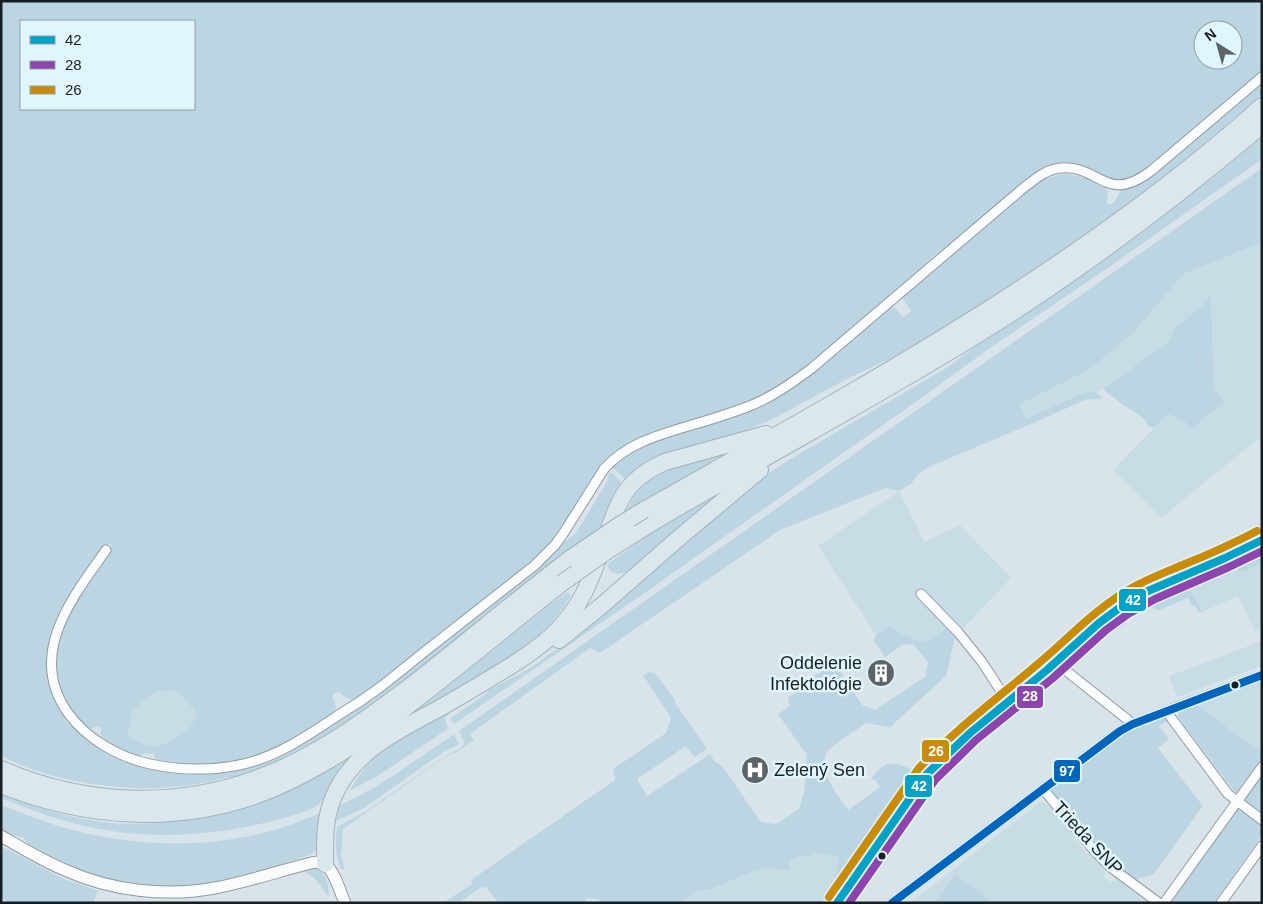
<svg xmlns="http://www.w3.org/2000/svg" width="1263" height="904" font-family="Helvetica,sans-serif">
<style>
.built{fill:#c7dce5}
.green{fill:#bbd6e2;fill-rule:evenodd}
.lines{fill:none;stroke-linecap:round;stroke-linejoin:round}
.minor-casing{stroke:#929a9e;stroke-width:11}
.tertiary-casing{stroke:#929a9e;stroke-width:13}
.motorway-casing{stroke:#a2b3ba;stroke-width:18}
.minor{stroke:#f9fbfc;stroke-width:9}
.tertiary{stroke:#f9fbfc;stroke-width:11}
.motorway{stroke:#dbe7ed;stroke-width:16}
.motorway-bridge-casing{stroke:#a2b3ba;stroke-width:18;stroke-linecap:butt}
.motorway-bridge{stroke:#dbe7ed;stroke-width:16}
.bus-1-casing{stroke:#e0f5fe;stroke-width:11}
.bus-2-casing{stroke:#e0f5fe;stroke-width:11}
.bus-3-casing{stroke:#e0f5fe;stroke-width:11}
.bus-4-casing{stroke:#e0f5fe;stroke-width:11}
.bus-1{stroke:#01a2c5;stroke-width:8}
.bus-2{stroke:#8e44ad;stroke-width:8}
.bus-3{stroke:#ca8b07;stroke-width:8}
.bus-4{stroke:#0065bd;stroke-width:8}
.bus-dot{fill:#181f22;stroke:#e0f5fe;stroke-width:2}
.labels{text-anchor:middle;dominant-baseline:central;stroke-width:5;stroke-linejoin:round;paint-order:stroke}
.poi-label{font-size:18px;fill:#181f22;stroke:#e0f5fe;text-anchor:end}
.street-label{font-size:18px;fill:#181f22;stroke:#e0f5fe}
.line-badge{stroke:#e0f5fe;stroke-width:2}
.badge-label{font-size:14px;text-anchor:middle;font-weight:bold;fill:#fff}
</style>
<rect width="100%" height="100%" fill="#d9e4ea"/>
<!-- built -->
<path class="built" d="M1262,242V444L1258,439L1161,518L1113,470L1168,414L1184,421L1191,429L1223,402L1214,389L1211,296L1202,306L1174,328L1169,341L1103,389L1096,392L1088,391L1027,418L1020,403L1090,369L1133,333L1184,274Z
M899,491L925,542L960,525L1011,578L955,637L945,628L926,642L913,640L890,626L876,635L818,546Z
M1262,562V627L1255,632L1238,596L1202,612L1188,585L1213,573L1230,569L1237,565L1239,571L1242,572Z
M1262,641V666L1177,697L1169,676Z
M1262,681V753L1197,705Z
M173,690L181,694L197,714L191,726L169,742L155,747L138,742L128,736L132,712L143,701L158,692Z
M1040,802L1053,807L1075,834V839L1087,854H1091L1104,870L1105,874L1104,877L1111,882L1114,879H1117L1151,903H910Z
M818,853L839,856L835,876L840,877L822,903H680L695,891L711,889L751,872L769,868H789L790,862L796,857L810,856Z"/>
<!-- green -->
<path class="green" d="M1,1H1262V73L1254,81L1174,147L1136,176L1126,179H1115L1103,177L1079,164L1066,162L1055,164L1042,168L950,247C940,250 926,260 921,270L824,355L786,384L746,405L639,439L613,453L600,465L557,535L543,552L527,568L372,690C357,699 353,705 339,692L333,694C332,699 336,704 336,709L331,716C315,726 299,738 282,746C251,760 216,768 182,765C173,765 164,762 155,761L154,754L144,753L139,756C122,752 111,748 100,734L102,729L97,726L91,729C85,724 79,719 73,714C68,708 65,701 62,694C45,650 68,612 92,577C97,570 109,559 110,552C111,550 111,547 111,544L107,545L100,550L82,576L61,608L50,634L46,655L47,674L54,699L67,722L90,743L117,758L145,767L172,772L203,773L240,767L312,736L547,559L564,542L575,534L579,528L608,480L609,473H613L621,482C611,497 605,512 600,529L400,685L337,730L283,760L232,779L229,777C167,794 102,791 40,772C27,768 14,762 1,756ZM21,21H194V109H21ZM1203,30H1233V60H1203ZM173,690L181,694L197,714L191,726L169,742L155,747L138,742L128,736L132,712L143,701L157,692Z
M1262,81V94L1239,114L1151,188L1060,253L961,317L893,357L843,381L771,420L739,433L656,458L638,467L625,479L614,469L611,468L615,463L635,449L652,441L748,410L886,309C896,305 897,311 903,317L911,311L903,299L904,294L1030,188L1042,180L1057,175L1066,174L1086,178L1106,188L1108,192L1107,204H1112L1115,201L1121,190L1137,185L1146,180Z
M1262,137V159L1115,263L993,346L910,406L636,599L454,724L451,720V718L487,693L489,690L529,669L564,644L741,494L766,475L792,458L948,367L987,338L1031,310L1090,270L1144,231L1221,171Z
M1262,168V242L1184,274L1133,333L1090,369L1020,404L1027,418L1088,391L1096,392L1103,398L1085,400L1031,424L931,466L918,474L911,484L899,491L885,488L780,530L600,653L590,648L470,734L474,740L457,752L448,755L343,829L341,855L345,869H341C335,856 335,841 337,827L365,812L447,755L457,750L463,746L464,741L459,731Z
M1211,295L1214,389L1224,402L1191,429L1184,421L1168,414L1154,428L1148,426C1144,415 1132,411 1123,405C1116,400 1109,394 1103,389L1169,341L1174,328L1202,306Z
M725,452L726,454L625,513L633,498L641,485L658,471Z
M720,493L630,571C620,575 610,576 607,564L648,535Z
M1262,548V562L1243,572L1239,571L1236,562L1237,560Z
M1223,565L1228,566L1230,569L1213,573L1188,585L1202,612L1199,613L1195,605L1192,606L1188,598L1159,610L1151,608L1142,612L1141,609L1125,619L1127,623L1070,659L1067,660L1066,659L1094,635L1130,607L1150,597Z
M567,592L571,596C546,638 505,662 464,686C440,700 416,714 392,728L437,695L548,606Z
M890,626L913,640L927,642L946,628L955,637L946,676L890,727L866,723C857,730 831,745 826,754C818,770 839,797 848,810L880,787L875,780L871,779C885,758 896,762 916,772L917,776L894,803L840,877H835L839,856L818,853L810,856L796,857L790,862L789,869L787,870L769,868L751,872L711,889L695,891L680,903H602L598,899L587,898L584,903H498L488,889L484,887L480,888L459,903H447L446,901L472,884L471,880L615,780L613,769L666,733L671,718L643,675L650,672L655,673L675,700L676,704L707,749L694,757L686,746L637,779L647,796L710,754L715,762L722,766L761,822L776,824L799,809L804,792L807,755L778,714L790,706L788,702L789,697L798,691L804,682L813,676L836,665L862,705L875,710L925,677L928,662L914,645L904,644L885,657L874,641L876,635Z
M465,703L451,712L445,717L446,724L449,728L379,775L349,791L356,780L364,769V768C392,740 431,722 465,703Z
M1197,705L1262,753V835L1214,903H1167L1243,799L1234,791L1178,717L1179,712Z
M1162,718L1168,720L1159,726L1169,739L1158,748L1203,806L1153,875L1133,880L1109,861L1051,790L1123,735L1150,722Z
M454,734L459,744L445,751L364,808L336,821L340,805C381,787 417,759 454,734Z
M358,751C348,764 338,777 329,790C326,794 324,800 320,803C313,811 276,821 264,823C200,838 132,840 69,822C46,816 24,807 1,798V793C36,808 73,819 111,823C130,825 149,823 168,822C240,815 298,791 358,751Z
M1,805C19,812 37,819 55,825C123,846 197,850 266,832C285,828 303,820 320,813L317,849L310,855C281,864 252,875 222,881C170,892 117,886 68,866C60,863 33,850 28,844C26,842 25,840 24,838L8,833L1,828Z
M1,846L64,879L98,891L93,903H9L1,898Z
M316,868C327,874 328,883 329,895L327,896C320,884 315,876 301,870Z
M955,874L993,903H934Z"/>
<g class="lines">
<!-- minor casing -->
<g class="minor-casing">
<path id="minor" d="M106,550C73,597 26,654 68,713C87,739 118,757 150,764C179,770 210,771 239,765C276,758 310,734 340,714C352,707 364,699 375,691C393,678 410,663 428,649C464,621 499,593 535,565L555,545L563,534L604,469C625,445 655,436 685,427C706,421 726,415 747,407C771,398 792,383 812,368L1021,190C1033,181 1045,169 1061,168C1100,165 1106,205 1151,171L1262,77
M921,594L958,632L982,662L1008,702
M1055,662L1133,724
M1166,711L1228,794L1262,820
M1043,789L1093,849L1109,866L1159,903
M892,903L1120,731L1133,724L1166,711L1262,675
M1164,903L1262,767
M1221,903L1262,846"/>
</g>
<!-- tertiary casing -->
<g class="tertiary-casing">
<path id="tertiary" d="M1,836C22,848 43,861 65,870C111,891 166,897 215,888C247,882 279,871 311,863C315,862 319,862 323,863C334,868 340,892 345,903
M837,903L927,774C962,735 1006,704 1047,670C1075,646 1101,617 1134,598C1143,593 1152,589 1161,585C1195,570 1229,558 1262,540"/>
</g>
<!-- motorway casing -->
<g class="motorway-casing">
<path id="motorway" d="M644,510C858,389 1078,271 1262,106
M634,534C667,513 701,494 735,475C822,425 911,377 996,323C1089,264 1177,197 1262,125
M559,640L600,607L680,537L760,470
M1,769C90,808 191,809 280,769C326,749 368,718 408,688C463,645 516,600 571,558
M1,785C84,818 175,825 260,794C308,776 352,747 393,717C451,674 506,627 562,583
M325,864C325,841 324,818 334,796C353,751 399,730 440,708C463,695 486,681 509,667C541,647 566,628 584,593C593,575 599,556 606,537C613,518 619,497 633,483C643,473 653,467 665,462L766,434"/>
</g>
<!-- minor -->
<use href="#minor" class="minor"/>
<!-- tertiary -->
<use href="#tertiary" class="tertiary"/>
<!-- motorway -->
<use href="#motorway" class="motorway"/>
<!-- motorway-bridge casing -->
<g class="motorway-bridge-casing">
<path id="motorway-bridge" d="M571,558L618,526L644,510
M562,583L607,551L634,534"/>
</g>
<!-- motorway-bridge -->
<use href="#motorway-bridge" class="motorway-bridge"/>
<!-- bus-1 casing -->
<g class="bus-1-casing">
<path id="bus-1" d="M837,903L927,774L970,733L1047,670L1099,623L1122,606L1148,591L1225,558L1262,540"/>
</g>
<!-- bus-2 casing -->
<g class="bus-2-casing">
<path id="bus-2" d="M849,903L935,780L976,740L1053,678L1106,630L1128,614L1155,599L1229,567L1262,551"/>
</g>
<!-- bus-3 casing -->
<g class="bus-3-casing">
<path id="bus-3" d="M829,897L919,768C956,729 998,698 1039,663C1069,638 1095,609 1130,589C1147,579 1166,572 1185,564C1210,554 1234,543 1257,531"/>
</g>
<!-- bus-4 casing -->
<g class="bus-4-casing">
<path id="bus-4" d="M892,903L1120,731L1133,724L1262,675"/>
</g>
<!-- bus-1 -->
<use href="#bus-1" class="bus-1"/>
<!-- bus-2 -->
<use href="#bus-2" class="bus-2"/>
<!-- bus-3 -->
<use href="#bus-3" class="bus-3"/>
<!-- bus-4 -->
<use href="#bus-4" class="bus-4"/>
</g>
<!-- icons -->
<defs>
<g id="building-disc" transform="scale(1.4375)"><circle r="9.5" fill="#5c6468" stroke="#e0f5fe"/><path d="M-4-6H4V6H1V3H-1V6H-4ZM-2.5-4.3h1.7v1.8h-1.7ZM.8-4.3h1.7v1.8H.8ZM-2.5-1h1.7V.8h-1.7ZM.8-1h1.7V.8H.8Z" fill="#fff"/></g>
<g id="hospital-disc" transform="scale(1.4375)"><circle r="9.5" fill="#5c6468" stroke="#e0f5fe"/><path d="M-5-5h3v3.5h4V-5h3V5h-3V1.5h-4V5h-3Z" fill="#fff"/></g>
</defs>
<g fill-rule="evenodd">
<use href="#building-disc" x="881" y="673"/>
<use href="#hospital-disc" x="755" y="770"/>
</g>
<!-- markers -->
<g class="bus-dot">
<circle cx="1235" cy="685" r="4.5"/>
<circle cx="882" cy="856" r="4.5"/>
</g>
<g class="labels">
<!-- poi labels -->
<g class="poi-label">
<text x="862" y="663">Oddelenie<tspan x="862" dy="21">Infektológie</tspan></text>
<text x="774" y="770" text-anchor="start">Zelený Sen</text>
</g>
<!-- street labels -->
<g class="street-label">
<text transform="translate(1088 838) rotate(47)">Trieda SNP</text>
</g>
</g>
<g class="line-badge">
<rect x="1118" y="588" width="29" height="24" rx="5" fill="#01a2c5"/>
<rect x="1016" y="685" width="28" height="24" rx="5" fill="#8e44ad"/>
<rect x="921" y="739" width="29" height="24" rx="5" fill="#ca8b07"/>
<rect x="1053" y="759" width="28" height="24" rx="5" fill="#0065bd"/>
<rect x="904" y="774" width="29" height="24" rx="5" fill="#01a2c5"/>
</g>
<g class="badge-label">
<text x="1133" y="605">42</text>
<text x="1030" y="701">28</text>
<text x="936" y="756">26</text>
<text x="1067" y="776">97</text>
<text x="919" y="791">42</text>
</g>
<!-- border -->
<rect width="1263" height="904" fill="none" stroke="#181f22" stroke-width="5"/>
<!-- legend -->
<rect x="20" y="20" width="175" height="90" fill="#e0f5fe" stroke="#909fa6"/>
<rect x="30" y="36" width="25" height="8" fill="#01a2c5" stroke="#909fa6"/>
<text x="65" y="45" font-size="15" fill="#181f22">42</text>
<rect x="30" y="61" width="25" height="8" fill="#8e44ad" stroke="#909fa6"/>
<text x="65" y="70" font-size="15" fill="#181f22">28</text>
<rect x="30" y="86" width="25" height="8" fill="#ca8b07" stroke="#909fa6"/>
<text x="65" y="95" font-size="15" fill="#181f22">26</text>
<!-- north arrow -->
<g transform="translate(1218 45) rotate(323)"><circle r="24" fill="#e0f5fe" stroke="#909fa6"/>
<path d="M0-4L9 19L0 12L-9 19Z" fill="#5c6468"/>
<text y="-8" font-size="14" font-weight="bold" text-anchor="middle" fill="#181f22">N</text>
</g>
</svg>
